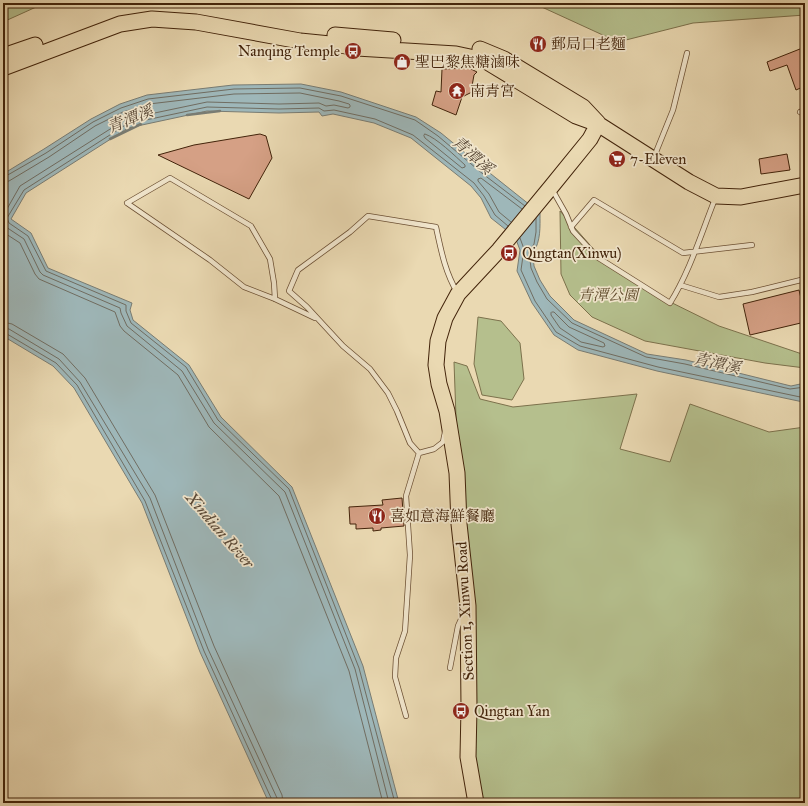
<svg xmlns="http://www.w3.org/2000/svg" width="808" height="806" font-family="'IM FELL Great Primer','Noto Serif TC',serif">
<style>
.green{fill:#b5bf8d;stroke:#7c714c}
.water{fill:#9eb7b9;stroke:#797c73}
.lines{fill:none;stroke-linecap:round;stroke-linejoin:round}
.shore{stroke:#706d62;stroke-width:1}
.stream{stroke:#797c73;stroke-width:2.5}
.building{fill:#d5a085;stroke:#42230a}
.service-casing{stroke:#6c5034;stroke-width:6}
.primary-casing{stroke:#42230a;stroke-width:17}
.service{stroke:#f1e6cd;stroke-width:4.5}
.primary{stroke:#ead9b2;stroke-width:15}
.labels{text-anchor:middle;dominant-baseline:central;stroke-width:3.5;stroke-linejoin:round;paint-order:stroke}
.poi-label{font-size:15px;fill:#42230a;stroke:#f1e6cd;text-anchor:start}
.park-label{font-size:15px;font-style:italic;fill:#5f4a2b;stroke:#f1e6cd}
.street-label{font-size:15px;fill:#42230a;stroke:#f1e6cd}
.water-label{font-size:16px;font-style:italic;fill:#594836;stroke:#f1e6cd}
</style>
<rect width="100%" height="100%" fill="#ead9b2"/>
<filter id="stains"><feTurbulence type="fractalNoise" baseFrequency=".005" numOctaves="4"/><feColorMatrix values="0 0 0 0 .2 0 0 0 0 .09 0 0 0 0 .02 0 0 0 .5 -.17"/></filter>
<radialGradient id="worn" r=".72"><stop offset=".6" stop-color="#630" stop-opacity="0"/><stop offset="1" stop-color="#630" stop-opacity=".3"/></radialGradient>
<!-- green -->
<path class="green" d="M3,3H45L3,22Z
M533,3H805V15L693,23L618,42Z
M560,211L605,262L654,294L719,326L805,355V368L765,363L645,341L592,317L570,295L561,274Z
M478,317L501,321L520,343L524,379L512,400L482,395L474,364Z
M454,362L467,366L480,399L513,407L637,394L620,449L670,462L690,404L769,432L805,427V803H480L468,748Z"/>
<!-- water -->
<path class="water" d="M301,84L341,92L416,117L441,133L486,170L540,213C540,227 541,241 533,253L534,266L540,280L550,296L574,320L647,354L686,360L791,386L805,383V401L803,402L657,371L578,350L554,335L532,303L517,271L520,250L515,237L491,218L481,198L471,186L411,138L374,123L333,114L322,116L319,112L279,113L207,111L128,128L26,193L11,219L31,233L48,268L132,303L130,310L133,320L189,365L221,417L292,487L363,666L399,803H269L200,652L142,503L74,388L53,366L3,336V174L44,149L91,119L120,104L147,95L233,85Z"/>
<g class="lines">
<!-- shore -->
<path class="shore" d="M425,134C437,138 455,156 465,165V167L462,168L425,138L424,136Z
M3,177L6,176L46,153L93,122L121,108L148,99L234,89L300,88L341,96L415,120L438,136L483,174L525,206
M3,182L9,181L49,157L95,126L123,112L149,104L234,94L300,93L339,101L349,104L350,105V107L348,108L334,105L326,106L319,103L279,104L207,102L126,119L20,186L3,216
M536,218V232L534,244L529,252L531,268L537,282L547,299L572,323L646,357L685,364L790,389L805,387
M3,222L6,227L24,239L40,272L43,275L120,308L121,313L127,326L182,371L214,423L285,492L355,669L389,803
M511,222L499,212L489,194L478,181V179L481,178L522,209
M3,232L20,243L35,274L39,279L115,312L120,326L124,331L178,375L209,427L279,496L349,671L383,803
M520,238L524,249L521,270L535,301L556,332L580,346L658,367L805,398
M552,312H554L569,327L604,343L605,346L603,347L581,342L560,328L551,315V313Z
M3,322L12,324L63,354L85,378L155,495L214,646L282,795L283,803
M3,328L9,329L59,359L80,382L150,498L208,649L277,798V803
M3,333L7,334L56,363L77,385L145,501L204,651L272,800V803
M395,803L359,668L289,489L218,420L186,367L131,323L126,311V305L46,271L28,236L9,223L7,218L24,190L127,124L207,107L279,109L319,108L324,111L334,110L375,119L413,135L474,183L484,196L495,215L508,226"/>
<!-- stream -->
<path class="stream" d="M187,115L220,111
M110,139L141,124"/>
</g>
<!-- building -->
<path class="building" d="M805,47V86L796,90L787,65L770,71L767,62Z
M469,68L477,72L474,75L472,86V92L462,97L456,115L432,105L436,91L441,92L442,69Z
M260,134L266,136L272,158L249,199L158,155L194,145Z
M787,154L790,170L761,174L759,159Z
M799,290L805,315V322L750,335L743,304Z
M402,498L404,526L381,528V530L373,531V528L356,529V524H350L349,507L383,505L382,500Z"/>
<g class="lines">
<!-- service casing -->
<g class="service-casing">
<path id="service" d="M800,112L805,115
M654,157L673,110L687,53
M553,191L566,214L573,231L597,257L670,303C690,271 701,234 715,199
M571,227L594,200L683,253L752,245
M680,285L719,297L752,292L805,279
M275,299L274,283L270,259L251,226L170,178L127,203L210,260L244,287L275,299L315,318
M445,432L443,442L434,449L419,453L410,443L397,411L388,393L370,369L343,346L307,307L289,291L298,270L350,232L368,216L436,227C441,250 445,272 457,292
M450,668L458,626L463,615
M406,716L395,677L396,658L405,631L410,555L406,496L419,453"/>
</g>
<!-- primary casing -->
<g class="primary-casing">
<path id="primary" d="M335,35L393,40
M480,49L504,59L583,107L598,123
M3,56L35,45
M3,68L120,24L152,19L196,22L300,41L340,45L357,48L456,54L484,60L576,116L598,124L689,182L716,196L741,197L805,185
M476,803L468,757L469,707L468,606L459,524L457,473L447,411L439,384L436,365L438,341L445,318L458,294L499,250L551,187L590,139L598,124"/>
</g>
<!-- service -->
<use href="#service" class="service"/>
<!-- primary -->
<use href="#primary" class="primary"/>
</g>
<!-- icons -->
<defs>
<g id="restaurant-disc" transform="scale(0.9)"><circle r="9.5" fill="#8f2418" stroke="#f1e6cd"/><path d="M-5-6h1v4h1v-4h1v4h1v-4h1v5L-1.5 .5V6h-2V.5L-5-1ZM5-6V6H3V1.5H1.5Q1.5-4 5-6Z" fill="#fff"/></g>
<g id="bus-disc" transform="scale(0.9)"><circle r="9.5" fill="#8f2418" stroke="#f1e6cd"/><path d="M-5-6H5V4H4V6H2V4H-2V6H-4V4H-5ZM-3.5-4V0h7V-4ZM-3.5 1.2v1.5H-2V1.2ZM2 1.2v1.5H3.5V1.2Z" fill="#fff"/></g>
<g id="shop-disc" transform="scale(0.9)"><circle r="9.5" fill="#8f2418" stroke="#f1e6cd"/><path d="M-5-2.5h2.3a2.7 3.5 0 0 1 5.4 0H5L5.5 6h-11ZM-1.5-2.5h3a1.5 2.3 0 0 0-3 0Z" fill="#fff"/></g>
<g id="temple-disc" transform="scale(0.9)"><circle r="9.5" fill="#8f2418" stroke="#f1e6cd"/><path d="M0-6L5-2H3V0L6.5 2.5H4V6H1.5V3h-3V6H-4V2.5H-6.5L-3 0V-2H-5Z" fill="#fff"/></g>
<g id="supermarket-disc" transform="scale(0.9)"><circle r="9.5" fill="#8f2418" stroke="#f1e6cd"/><path d="M-6-5.5h2.5l.6 2H6L4.5 2H-2.5L-4.4-4H-6ZM-1.5 3.2a1.3 1.3 0 1 0 .1 0ZM3 3.2a1.3 1.3 0 1 0 .1 0Z" fill="#fff"/></g>
</defs>
<g fill-rule="evenodd">
<use href="#restaurant-disc" x="538" y="44"/>
<use href="#bus-disc" x="353" y="51"/>
<use href="#shop-disc" x="402" y="62"/>
<use href="#temple-disc" x="457" y="91"/>
<use href="#supermarket-disc" x="617" y="159"/>
<use href="#bus-disc" x="509" y="253"/>
<use href="#restaurant-disc" x="377" y="516"/>
<use href="#bus-disc" x="461" y="711"/>
</g>
<g class="labels">
<!-- poi labels -->
<g class="poi-label">
<text x="551" y="44">郵局口老麵</text>
<text x="340" y="51" text-anchor="end">Nanqing Temple</text>
<text x="415" y="62">聖巴黎焦糖滷味</text>
<text x="470" y="91">南青宮</text>
<text x="630" y="159">7-Eleven</text>
<text x="522" y="253">Qingtan(Xinwu)</text>
<text x="390" y="516">喜如意海鮮餐廳</text>
<text x="474" y="711">Qingtan Yan</text>
</g>
<!-- park labels -->
<g class="park-label">
<text x="608" y="295">青潭公園</text>
</g>
<!-- street labels -->
<g class="street-label">
<text transform="translate(465 611) rotate(-93)">Section 1, Xinwu Road</text>
</g>
<!-- water labels -->
<g class="water-label">
<text transform="translate(130 119) rotate(-22)">青潭溪</text>
<text transform="translate(473 155) rotate(42)">青潭溪</text>
<text transform="translate(717 363) rotate(13)">青潭溪</text>
<text transform="translate(220 530) rotate(49)">Xindian River</text>
</g>
</g>
<!-- margin -->
<rect width="808" height="806" fill="none" stroke="#ead9b2" stroke-width="16"/>
<rect x="4" y="4" width="800" height="798" fill="none" stroke="#42230a" stroke-width="2"/>
<rect x="8" y="8" width="792" height="790" fill="none" stroke="#42230a"/>
<rect width="100%" height="100%" filter="url(#stains)"/>
<rect width="100%" height="100%" fill="url(#worn)"/>
</svg>
